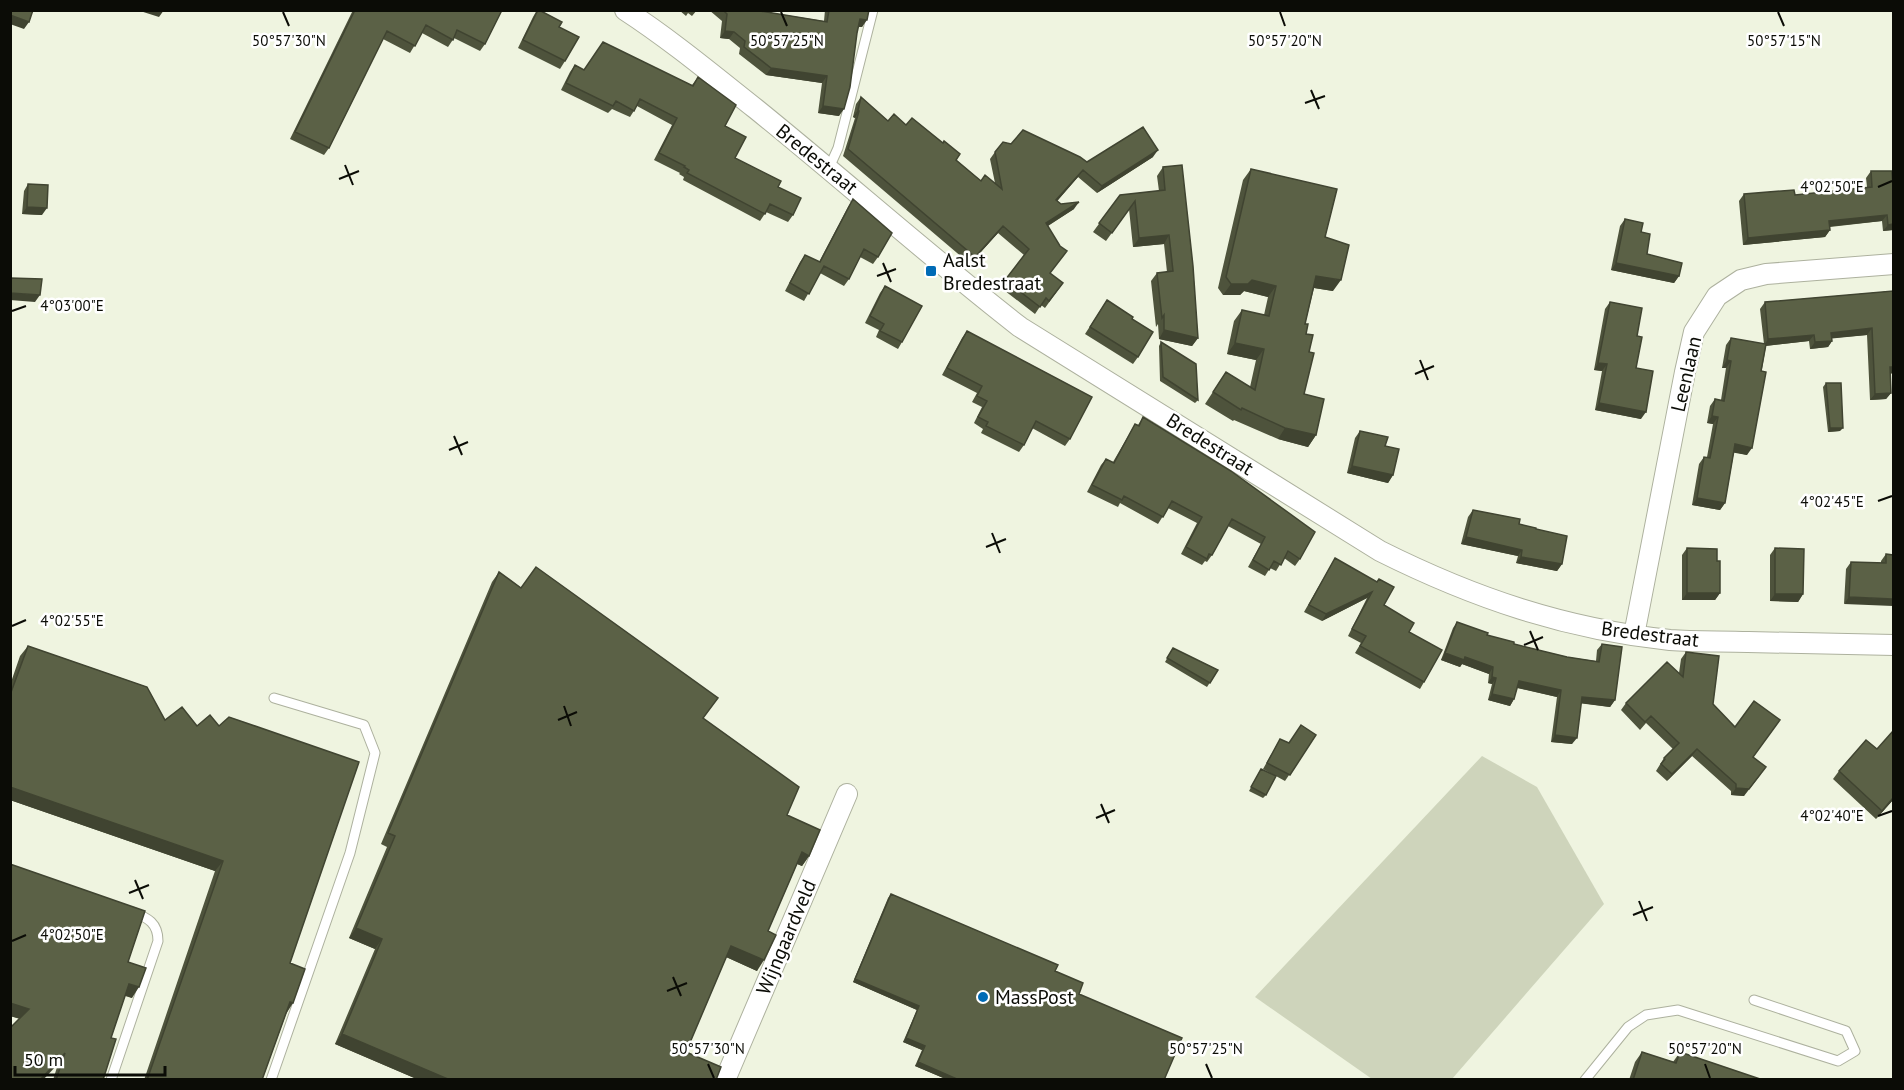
<svg xmlns="http://www.w3.org/2000/svg" width="1904" height="1090" font-family="'PT Sans',sans-serif">
<style>
.green{fill:#ced4bb}
.lines{fill:none;stroke-linecap:round;stroke-linejoin:round}
.lane-casing{stroke:#adb19e;stroke-width:11}
.street-casing{stroke:#adb19e;stroke-width:22}
.lane{stroke:#fff;stroke-width:9}
.street{stroke:#fff;stroke-width:20}
.wall{fill:#4e533c}
.shaded-wall{fill:#404431}
.building{fill:#5b6146;stroke:#404431;stroke-width:1.5}
.ticks{fill:none;stroke:#0b0c06;stroke-width:2}
.poi-dot{fill:#006bb6;stroke:#fff;stroke-width:2}
.labels{text-anchor:middle;dominant-baseline:central;stroke-width:5;stroke-linejoin:round;paint-order:stroke}
.street-label{font-size:20px;fill:#0b0c06;stroke:#fff}
.poi-label{font-size:20px;fill:#0b0c06;stroke:#fff;text-anchor:start}
.ticks-label{font-size:15px;text-anchor:middle;fill:#0b0c06;stroke:#fff;stroke-width:5;stroke-linejoin:round;paint-order:stroke}
</style>
<rect width="100%" height="100%" fill="#eff4e0"/>
<!-- green -->
<path class="green" d="M1482,756L1537,787L1604,904L1452,1079H1372L1255,997Z"/>
<g class="lines">
<!-- lane casing -->
<g class="lane-casing">
<path id="lane" d="M829,168L838,148L873,10
M111,1080L158,941C158,923 148,918 133,912
M271,1080L350,853L375,753L364,725L274,698
M1585,1080L1628,1027L1646,1015L1678,1010L1838,1061L1855,1051L1846,1031L1754,1000"/>
</g>
<!-- street casing -->
<g class="street-casing">
<path id="street" d="M625,10C671,40 713,75 756,109C845,181 930,257 1020,327L1380,551C1474,598 1565,629 1670,640C1696,642 1722,641 1748,642C1796,643 1845,644 1894,645
M1634,635L1685,372L1694,332L1717,296L1741,280L1766,274L1894,264
M725,1080L847,794"/>
</g>
<!-- lane -->
<use href="#lane" class="lane"/>
<!-- street -->
<use href="#street" class="street"/>
</g>
<!-- wall -->
<path class="wall" d="M353,10H502L485,44L480,51L454,38L448,47L422,33L410,53L383,39L329,148L324,155L290,139Z
M537,10L559,27L565,61L560,69L518,48L533,17Z
M679,10H697L692,16L688,13L686,16Z
M709,10H761L760,11L824,21L825,10H869L862,27H858L839,116L818,113L822,83L766,75L739,54L740,48L729,39L720,38L722,21Z
M575,65L584,70L692,85L698,77L725,126L735,158L778,187L793,215L788,222L766,212L760,221L683,180L684,177L679,174L680,173L654,160L672,125L637,106L630,117L612,109L608,113L561,90L570,72Z
M861,97L888,121L906,125L943,143L960,154L956,160L981,181L995,183L990,159L995,152L1011,144L1087,162L1153,157L1097,193L1078,177L1057,201L1061,204L1074,209L1048,226L1050,274L1063,283L1045,308L1041,305L1035,314L1000,287L1024,255L998,233L970,264L843,156L855,118L853,117L856,104Z
M1163,167L1198,338L1192,346L1159,339L1158,324L1156,327L1151,281L1157,273L1167,272L1164,244L1133,247L1129,209L1106,241L1093,232L1120,195L1159,191L1157,176Z
M1251,169L1325,237L1333,291L1314,288L1305,324L1309,352L1304,394L1316,435L1308,447L1278,439L1234,420L1233,421L1205,404L1226,372L1250,387L1256,360L1227,354L1234,321L1242,310L1264,315L1268,297L1244,291L1240,295H1223L1218,288L1243,180Z
M1871,171L1893,230L1883,231L1882,221L1830,227V230L1825,237L1743,245L1739,201L1744,194L1795,195L1867,187L1866,178Z
M28,184L42,215L22,214L24,191Z
M853,199L878,257L873,264L860,257L849,279L844,286L820,273L804,301L785,291L800,262L805,255L819,262L848,207Z
M1625,219L1641,232L1647,254L1679,276L1674,283L1611,270L1620,226Z
M885,286L902,342L898,349L876,337L879,330L865,323L880,293Z
M1893,291V373L1890,374L1891,393L1886,399L1870,400L1867,335L1832,338V341L1828,347L1810,349L1809,341L1766,346L1747,455L1734,452L1725,503L1720,510L1692,505L1699,464L1704,457H1707L1713,424L1707,423L1710,406L1715,399L1721,400L1726,368H1722L1726,345L1731,338L1764,344L1760,309L1765,302Z
M1107,300L1138,357L1133,364L1085,334Z
M1610,302L1637,336L1636,368L1641,419L1595,410L1602,371L1594,370L1605,309Z
M967,331L1070,439L1065,446L1032,428L1024,445L1019,452L981,433L983,429L974,423L982,407L972,402L977,393L942,375L962,338Z
M1161,342L1198,400L1195,403L1160,381L1159,346Z
M1826,383L1840,431L1828,432L1823,387Z
M1143,417L1300,559L1295,566L1284,558L1276,571L1270,568L1265,576L1248,567L1261,544L1228,526L1212,555L1207,562L1205,561L1202,565L1181,554L1197,523L1168,508L1158,524L1120,503L1118,507L1087,492L1101,465L1106,459L1113,462L1131,431L1135,424L1138,425Z
M1360,431L1385,446L1393,475L1388,483L1347,473L1355,438Z
M1473,510L1536,529L1562,564L1557,571L1516,563L1518,556L1461,544L1468,517Z
M1687,548L1717,561L1720,593L1715,600H1682V555Z
M1775,548L1803,594L1798,602L1770,601V555Z
M1886,554L1893,555L1844,604L1846,569L1851,562L1881,563V561Z
M1335,558L1384,605L1409,632L1424,682L1420,689L1355,653L1361,643L1348,636L1367,598L1322,621L1304,612Z
M499,572L703,718L787,815L809,856L802,866L797,864L768,931L757,971L726,957L686,1052L716,1080H419L335,1044L375,949L349,938L387,847L381,844L492,582Z
M1457,622L1487,635L1514,644L1567,657L1596,661L1597,650L1602,644L1615,700L1610,707L1581,703L1572,744L1551,742L1557,697L1517,688L1514,699L1510,706L1488,700L1492,684L1488,683L1489,674L1462,664L1460,667L1441,660L1453,628Z
M28,646L147,687L290,963L286,1014L262,1080H144L215,871L10,800V685L20,656Z
M1173,648L1218,670L1207,687L1165,662Z
M1686,652L1713,704L1753,757L1744,796L1731,795V791L1692,756L1667,781L1656,771L1664,758L1673,749L1646,723L1640,730L1621,710L1626,703L1679,673L1681,659Z
M1316,735L1285,781L1263,769L1280,739L1289,743Z
M1261,769L1266,795L1263,798L1249,791Z
M1839,771L1893,800L1876,819L1833,779Z
M10,864L128,962L132,998L125,996L111,1038L103,1080H53L58,1064L20,1019L10,1016Z
M891,894L1055,971L1079,994L1164,1080H948L915,1066L922,1050L903,1042L917,1010L853,982L888,898Z
M1642,1052L1673,1062L1680,1052L1763,1080H1629L1635,1062Z"/>
<!-- shaded-wall -->
<path class="shaded-wall" d="M137,10H164L159,17Z
M10,15L29,22L24,29L10,24Z
M860,19L867,20L862,27L855,26Z
M725,31L734,32L729,39L720,38Z
M771,68L827,76L822,83L766,75Z
M823,106L844,109L839,116L818,113Z
M858,110L859,111L855,118L853,117Z
M1158,150L1153,157L1097,193L1102,186Z
M1083,170L1078,177L1052,207L1056,200Z
M1079,202L1074,209L1041,230L1046,223Z
M27,207L47,208L42,215L22,214Z
M1887,215L1882,221L1824,227L1829,221Z
M1893,224V230L1883,231L1888,225Z
M1003,226L998,233L970,264L975,257Z
M1830,230L1825,237L1743,245L1748,238Z
M1169,235L1164,244L1133,247L1139,238Z
M1616,263L1679,276L1674,283L1611,270Z
M1316,276L1341,280L1333,291L1308,287Z
M1252,280L1276,286L1268,297L1244,291L1240,295H1223L1231,284Z
M10,293L40,295L35,302L10,300Z
M1872,328L1867,335L1827,339L1831,333Z
M1164,330L1198,338L1192,346L1159,339Z
M1814,335L1809,341L1764,346L1768,339Z
M1832,341L1828,347L1810,349L1815,342Z
M1235,343L1264,349L1256,360L1227,354Z
M1727,360L1731,361L1726,368H1722Z
M1598,363L1607,364L1602,371L1594,370Z
M1890,367H1893V373L1886,374Z
M1891,393L1886,399L1870,400L1875,394Z
M1599,403L1646,412L1641,419L1595,410Z
M1712,416L1718,417L1713,424L1707,423Z
M1285,428L1316,435L1308,447L1278,439Z
M1830,428H1843L1840,431L1828,432Z
M1735,444L1752,448L1747,455L1730,452Z
M1352,466L1393,475L1388,483L1347,473Z
M1697,498L1725,503L1720,510L1692,505Z
M1466,537L1522,550L1518,556L1461,544Z
M1521,557L1562,564L1557,571L1516,563Z
M1372,592L1367,598L1322,621L1326,614Z
M1687,593H1720L1715,600H1682Z
M1775,594H1803L1798,602L1770,601Z
M1849,597L1893,599V606L1844,604Z
M1445,653L1465,657L1493,667L1489,674L1462,664L1460,667L1441,660Z
M1492,677L1496,678L1492,684L1488,683Z
M1519,681L1561,690L1557,697L1514,687Z
M1492,694L1514,699L1510,706L1488,700Z
M1582,697L1615,700L1610,707L1578,703Z
M1555,735L1577,738L1572,744L1551,742Z
M1697,749L1692,756L1667,781L1672,774Z
M1761,774L1744,796L1731,795L1736,788Z
M10,787L223,861L215,871L10,800Z
M1893,798V800L1876,819L1882,811Z
M802,852L809,856L802,866L795,863Z
M356,928L382,939L375,949L349,938Z
M731,946L764,960L757,971L724,956Z
M855,979L919,1006L917,1010L853,982Z
M129,984L139,987L132,998L122,994Z
M290,1002L293,1003L286,1014L282,1012Z
M10,1003L29,1009L22,1019L10,1016Z
M342,1034L450,1080H419L335,1044Z
M906,1038L925,1046L922,1050L903,1042Z
M65,1053L58,1064L43,1080H40Z
M918,1062L959,1080H948L915,1066Z"/>
<!-- building -->
<path class="building" d="M10,10H33L29,22L10,15Z
M355,10H502L485,44L457,30L453,40L426,25L415,46L387,31L329,148L295,132Z
M538,10H539L562,22L559,27L579,37L565,61L523,40Z
M723,10H761L760,11L827,22L829,10H869L867,20L860,19L857,33L850,87L844,109L823,106L827,76L771,68L744,47L745,41L734,32L725,31L727,14Z
M603,42L693,86L698,77L736,105L725,126L746,137L735,158L781,181L778,187L801,198L793,215L770,204L765,214L687,173L689,170L684,167L685,166L659,153L677,118L640,99L634,111L616,101L613,106L566,83L575,65L584,70Z
M861,97L888,121L894,114L906,125L912,118L943,143L944,141L960,154L956,160L981,181L985,175L1002,189L995,152L1003,142L1011,144L1023,130L1080,157L1087,162L1143,127L1158,150L1102,186L1083,170L1056,200L1061,204L1079,202L1046,223L1060,246L1067,251L1050,273L1063,283L1049,301L1046,298L1040,307L1005,280L1029,249L1003,226L975,257L848,149L859,111L858,110Z
M1182,165L1193,266L1198,338L1164,330V315L1162,318L1157,273L1173,271L1169,235L1139,238L1135,201L1112,233L1099,223L1120,195L1165,190L1163,167Z
M1251,169L1337,189L1325,237L1349,245L1341,280L1316,276L1305,324H1308L1306,334L1313,335L1309,352L1314,353L1304,394L1324,399L1316,435L1285,428L1242,408L1241,410L1213,392L1226,372L1255,390L1264,349L1235,343L1242,310L1269,316L1276,286L1252,280L1248,284H1231L1226,277Z
M1871,171H1892L1893,187V224L1888,225L1887,215L1829,221L1830,230L1748,238L1744,194L1794,190L1795,195L1872,187Z
M28,184L48,185L47,208L27,207Z
M853,199L892,233L878,257L864,249L849,279L824,266L809,294L790,283L805,255L820,262Z
M1625,219L1643,223L1641,232L1650,234L1647,254L1682,263L1679,276L1616,263Z
M10,278L42,279L40,295L10,293Z
M885,286L922,306L902,342L880,331L884,324L870,316Z
M1893,291V367H1890L1891,393L1875,394L1872,328L1831,333L1832,341L1815,342L1814,335L1768,339L1765,302Z
M1107,300L1133,317L1132,319L1153,332L1138,357L1090,327Z
M1610,302L1642,308L1637,336L1642,337L1636,368L1653,371L1646,412L1599,403L1607,364L1598,363Z
M967,331L1092,397L1070,439L1036,421L1024,445L986,426L988,422L978,417L987,401L977,396L982,386L947,368Z
M1731,338L1766,344L1761,371L1766,372L1752,448L1735,444L1725,503L1697,498L1704,457L1710,458L1718,417L1712,416L1715,399L1724,401L1731,361L1727,360Z
M1161,342L1196,364L1198,400L1163,377Z
M1826,383H1841L1843,428H1830Z
M1143,417L1231,471L1315,532L1300,559L1288,551L1281,565L1274,561L1269,570L1253,560L1265,537L1232,519L1212,555L1209,554L1207,559L1186,547L1202,517L1172,501L1163,517L1124,496L1122,500L1092,485L1106,459L1114,463L1135,424L1139,426Z
M1360,431L1388,437L1385,446L1399,449L1393,475L1352,466Z
M1473,510L1520,519L1519,524L1536,528V529L1567,536L1562,564L1521,557L1522,550L1466,537Z
M1687,548L1717,549V561H1720V593H1687Z
M1775,548L1804,549L1803,594H1775Z
M1886,554L1893,555V599L1849,597L1851,562L1886,563Z
M1335,558L1377,582L1379,579L1394,587L1384,605L1414,623L1409,632L1442,650L1424,682L1360,646L1366,636L1352,629L1372,592L1326,614L1309,605Z
M536,567L718,698L703,718L799,787L787,815L820,830L809,856L802,852L768,931L776,935L764,960L731,946L686,1052L721,1067L716,1080H450L342,1034L382,939L356,928L395,836L388,833L499,572L521,588Z
M1457,622L1488,633L1487,635L1514,642V644L1567,657L1599,662L1602,644L1622,647L1615,700L1582,697L1577,738L1555,735L1561,690L1519,681L1514,699L1492,694L1496,678L1492,677L1493,667L1465,657L1464,660L1445,653Z
M28,646L147,687L165,720L182,707L197,726L210,715L219,726L229,717L359,762L290,963L305,969L293,1003L290,1002L262,1080H147L223,861L10,787V695Z
M1173,648L1218,670L1210,683L1167,658Z
M1686,652L1719,656L1713,704L1735,727L1754,701L1780,720L1753,757L1766,767L1749,789L1736,788V784L1697,749L1672,774L1661,764L1665,759L1664,758L1679,743L1651,716L1645,722L1626,703L1667,662L1683,677Z
M1301,725L1316,735L1290,775L1267,763L1280,739L1289,743Z
M1893,731V798L1882,811L1839,771L1866,740L1877,749Z
M1261,769L1276,776L1266,795L1251,787Z
M10,864L145,911L128,962L146,968L139,987L129,984L111,1038L116,1039L103,1080H56L65,1053L40,1080H10V1028L29,1009L10,1003Z
M891,894L1058,965L1055,971L1083,983L1079,994L1182,1038L1164,1080H959L918,1062L925,1046L906,1038L919,1006L855,979Z
M1642,1052L1676,1063L1680,1052L1763,1080H1633Z"/>
<!-- ticks -->
<path class="ticks" d="M283,12L289,26M781,12L787,26M1280,12L1285,26M1778,12L1784,26M1311,90L1319,109M1305,103L1325,96M345,165L353,185M339,179L359,171M1878,187L1892,181M883,263L891,282M877,276L896,269M12,311L26,306M1420,360L1428,380M1415,374L1434,366M454,436L462,455M449,450L468,442M1878,501L1892,496M992,533L1000,553M986,547L1006,539M12,626L26,620M1530,631L1538,650M1524,645L1543,637M564,706L571,726M558,720L577,712M1101,804L1109,823M1878,816L1892,811M1096,818L1115,810M135,880L143,899M129,893L149,885M1639,901L1647,921M1633,915L1653,907M12,941L26,935M673,977L681,996M667,991L687,983M708,1064L714,1078M1206,1064L1212,1078M1705,1064L1710,1078"/>
<!-- markers -->
<g class="poi-dot">
<rect x="925" y="265" width="12" height="12" rx="3"/>
<circle cx="983" cy="997" r="6"/>
</g>
<g class="labels">
<!-- street labels -->
<g class="street-label">
<text transform="translate(817 159) rotate(39)">Bredestraat</text>
<text transform="translate(1686 374) rotate(-77)">Leenlaan</text>
<text transform="translate(1210 444) rotate(32)">Bredestraat</text>
<text transform="translate(1650 634) rotate(7)">Bredestraat</text>
<text transform="translate(786 937) rotate(-67)">Wijngaardveld</text>
</g>
<!-- poi labels -->
<g class="poi-label">
<text x="943" y="260">Aalst<tspan x="943" dy="23">Bredestraat</tspan></text>
<text x="995" y="997">MassPost</text>
</g>
</g>
<g class="ticks-label">
<text x="1784" y="46">50°57'15"N</text>
<text x="289" y="46">50°57'30"N</text>
<text x="787" y="46">50°57'25"N</text>
<text x="1285" y="46">50°57'20"N</text>
<text x="1832" y="192">4°02'50"E</text>
<text x="72" y="311">4°03'00"E</text>
<text x="1832" y="507">4°02'45"E</text>
<text x="72" y="626">4°02'55"E</text>
<text x="1832" y="821">4°02'40"E</text>
<text x="72" y="940">4°02'50"E</text>
<text x="708" y="1054">50°57'30"N</text>
<text x="1206" y="1054">50°57'25"N</text>
<text x="1705" y="1054">50°57'20"N</text>
</g>
<!-- border -->
<rect width="1904" height="1090" fill="none" stroke="#0b0c06" stroke-width="24"/>
<!-- scale -->
<path d="M15 1066v9h150v-9" fill="none" stroke="#0b0c06" stroke-width="3"/>
<text x="24" y="1066" font-size="18" fill="#0b0c06" stroke="#ffffff" stroke-width="4.5" paint-order="stroke">50 m</text>
</svg>
